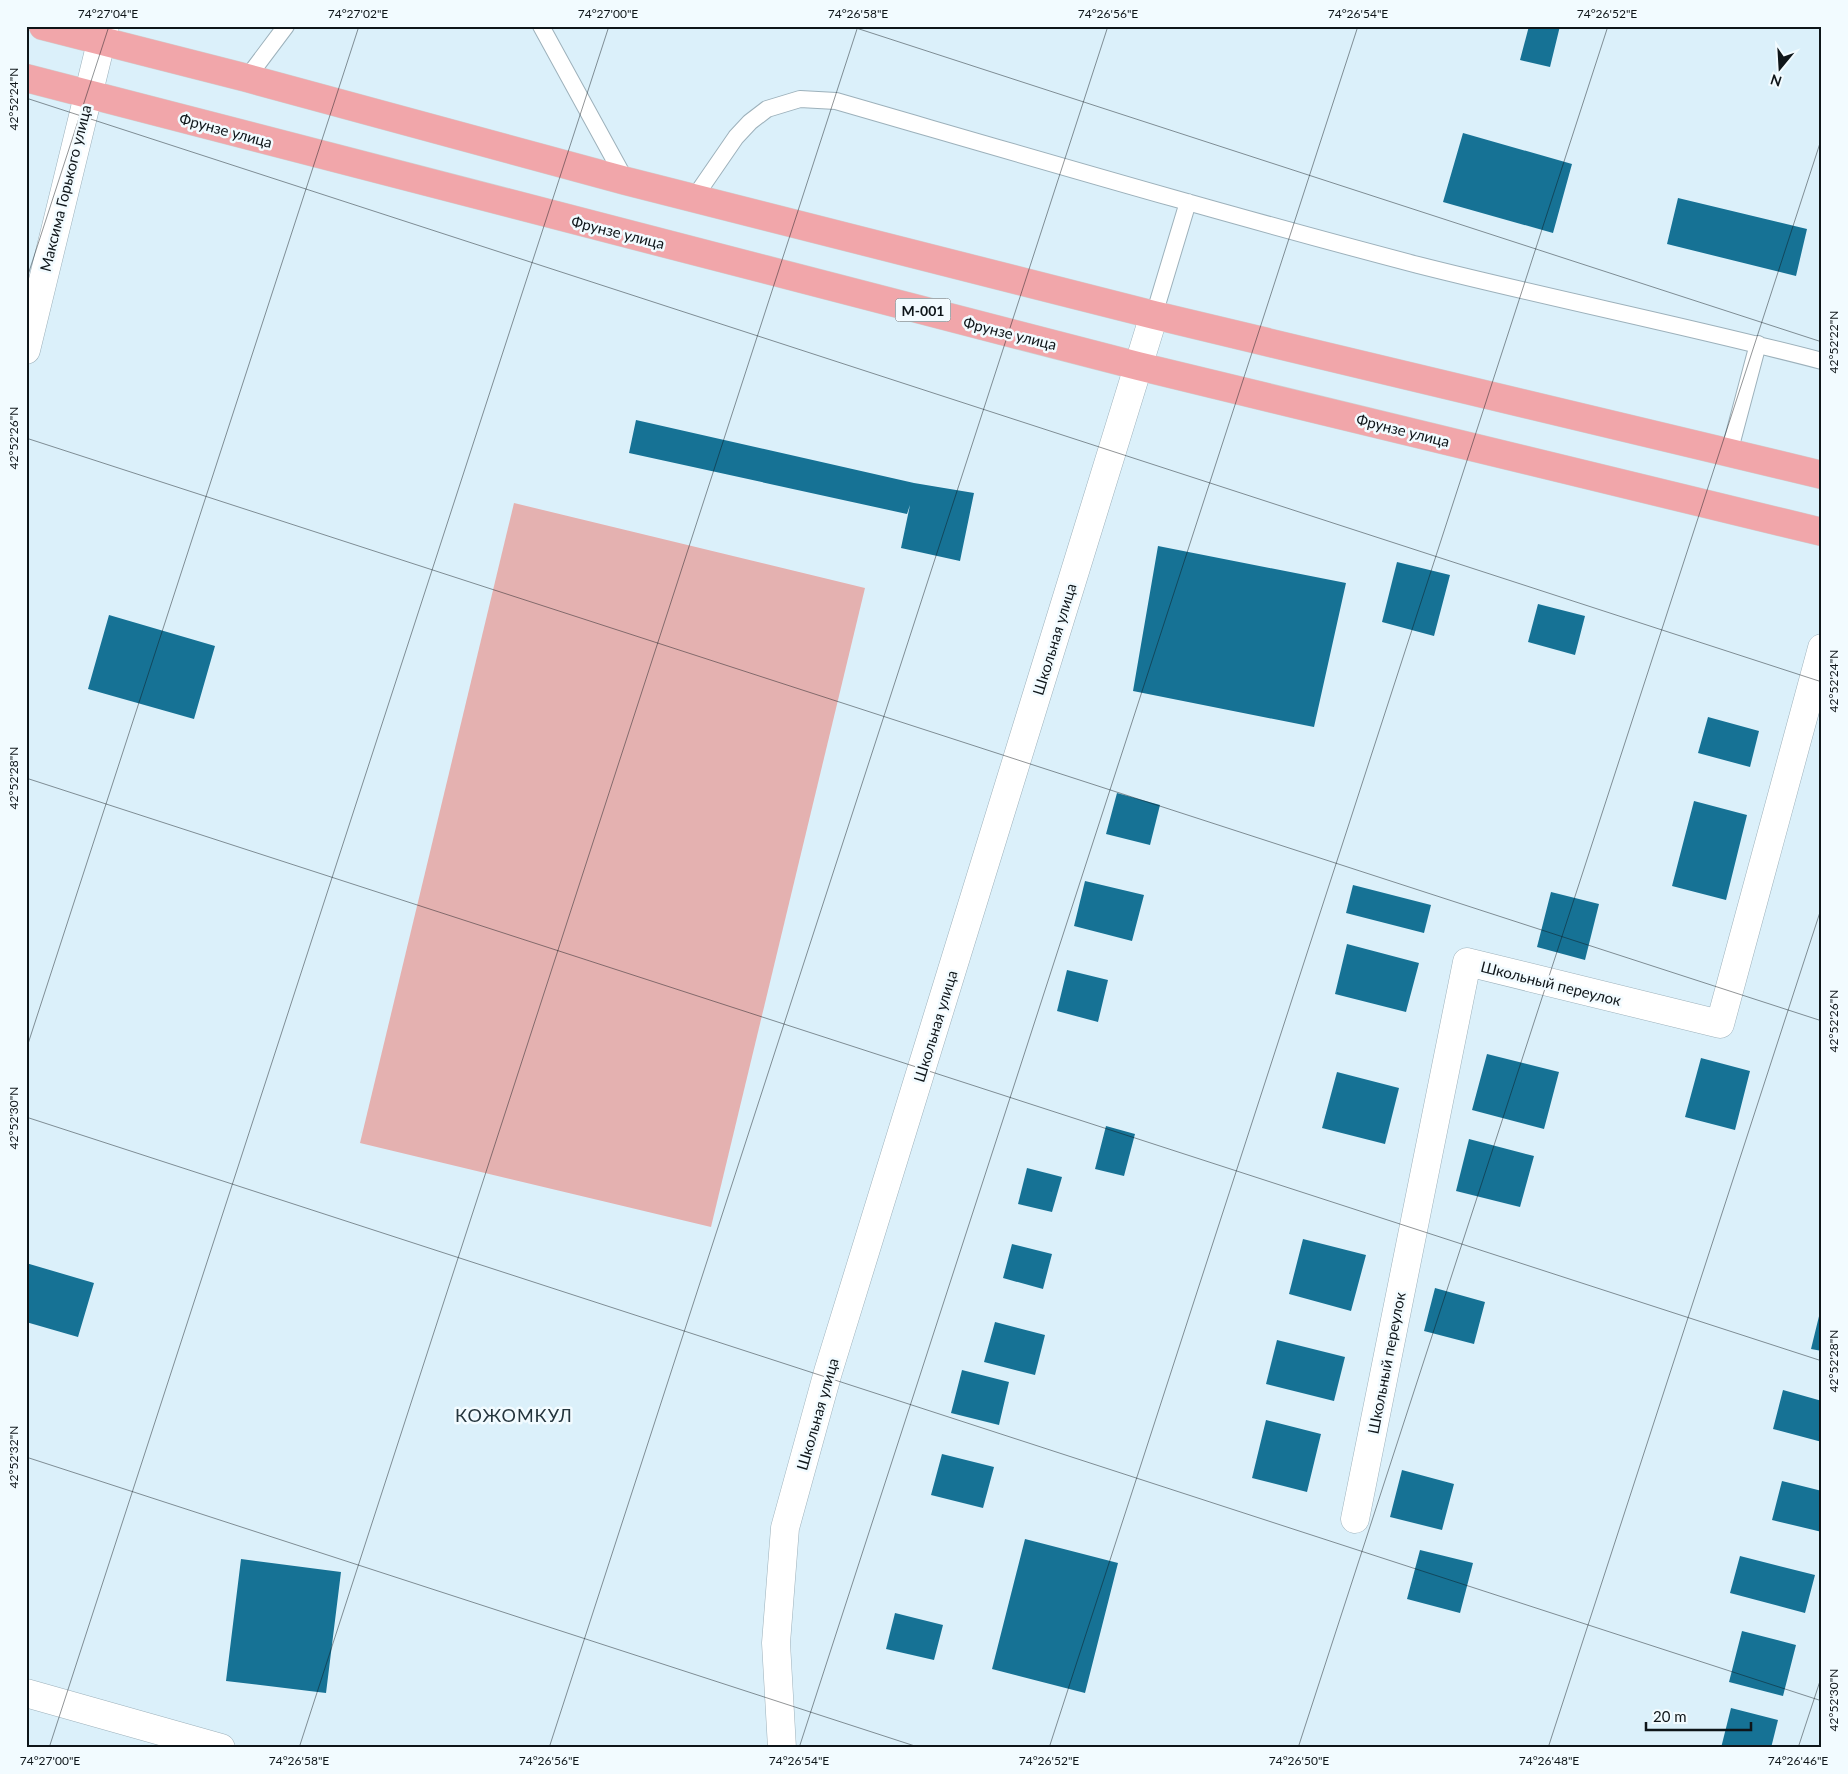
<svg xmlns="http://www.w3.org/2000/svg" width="1848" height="1774" font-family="Lato,sans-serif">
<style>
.pitch{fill:#e4b1b0}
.building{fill:#167295}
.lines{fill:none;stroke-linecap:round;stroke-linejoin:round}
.lane-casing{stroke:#9db1bb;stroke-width:18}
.street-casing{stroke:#9db1bb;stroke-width:29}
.primary-casing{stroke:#cfd0d1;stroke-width:29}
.lane{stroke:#fff;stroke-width:16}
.street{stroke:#fff;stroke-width:28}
.primary{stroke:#f1a6aa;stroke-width:28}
.ticks{fill:none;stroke:#0e1519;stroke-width:1;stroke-opacity:0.45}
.labels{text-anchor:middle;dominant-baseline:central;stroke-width:5;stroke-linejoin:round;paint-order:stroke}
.shield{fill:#f2fbff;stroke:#525a5e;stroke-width:1}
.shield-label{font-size:14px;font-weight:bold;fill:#0e1519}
.street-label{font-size:15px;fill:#0e1519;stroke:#f2fbff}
.quarter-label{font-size:18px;letter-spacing:1px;fill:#24353d;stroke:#f2fbff}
.neatline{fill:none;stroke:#0e1519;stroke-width:2}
.ticks-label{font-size:12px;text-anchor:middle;fill:#0e1519}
</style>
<rect width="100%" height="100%" fill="#dbf0fa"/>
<!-- pitch -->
<path class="pitch" d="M514,503L865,588L711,1227L360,1143Z"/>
<!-- building -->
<path class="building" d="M1529,26H1560L1550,67L1520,60Z
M1463,133L1572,164L1553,233L1443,202Z
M1678,198L1807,229L1796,276L1667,244Z
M636,420L914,483L974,493L960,561L901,548L910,505L907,514L629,453Z
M1158,546L1346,583L1314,727L1133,691Z
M1397,562L1450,575L1434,636L1382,622Z
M1538,604L1585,616L1575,655L1528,642Z
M109,615L215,646L194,719L88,689Z
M1708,717L1759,731L1750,767L1698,753Z
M1117,793L1160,805L1150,845L1106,834Z
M1694,801L1747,815L1726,900L1672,886Z
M1085,881L1144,895L1132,941L1074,926Z
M1353,885L1431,905L1424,933L1346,913Z
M1551,892L1599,904L1585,960L1537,947Z
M1347,944L1419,963L1406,1012L1335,994Z
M1067,970L1108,980L1098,1022L1057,1011Z
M1487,1054L1559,1072L1544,1129L1472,1110Z
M1701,1058L1750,1071L1735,1130L1685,1117Z
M1337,1072L1399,1088L1385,1144L1322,1128Z
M1106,1126L1135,1134L1124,1176L1095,1169Z
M1469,1139L1534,1156L1520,1207L1456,1191Z
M1027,1168L1062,1177L1052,1212L1018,1204Z
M1303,1239L1366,1255L1351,1311L1289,1294Z
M1012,1244L1052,1254L1043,1289L1003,1278Z
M26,1263L94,1283L78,1337L26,1322Z
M1435,1288L1485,1302L1474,1344L1424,1331Z
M1821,1308L1822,1309V1351L1811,1349Z
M995,1322L1045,1335L1035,1375L984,1362Z
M1277,1340L1345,1357L1334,1401L1266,1384Z
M962,1370L1009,1382L999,1425L951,1413Z
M1783,1390L1822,1401V1442L1773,1429Z
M1266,1420L1321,1434L1307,1492L1252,1478Z
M942,1454L994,1467L983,1508L931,1495Z
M1402,1470L1454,1484L1442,1530L1390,1517Z
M1782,1481L1822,1491V1532L1772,1520Z
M1025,1539L1118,1563L1085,1693L992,1669Z
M1420,1550L1473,1563L1460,1613L1407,1599Z
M1740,1556L1815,1575L1805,1613L1730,1593Z
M241,1559L341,1572L326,1693L226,1681Z
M895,1613L943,1625L934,1660L886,1649Z
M1742,1631L1796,1645L1783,1696L1729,1682Z
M1731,1708L1778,1720L1771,1748H1721Z"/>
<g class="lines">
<!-- lane casing -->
<g class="lane-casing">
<path id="lane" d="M541,26L626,181
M247,78L286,26
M694,198L736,137L750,122L767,109L800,99L836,101C1030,157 1223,214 1418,265C1552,299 1688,326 1822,361
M1154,315L1188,202
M1729,453L1758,344"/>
</g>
<!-- street casing -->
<g class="street-casing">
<path id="street" d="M26,350L105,26
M1355,1519L1467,962L1720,1024L1822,648
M26,1693L221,1748
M782,1748L776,1643L785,1528L828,1372L1154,315"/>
</g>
<!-- primary casing -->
<g class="primary-casing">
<path id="primary" d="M43,26L247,78L626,181L1154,315L1822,475
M26,78L1138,366L1822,532"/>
</g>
<!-- lane -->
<use href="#lane" class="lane"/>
<!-- street -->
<use href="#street" class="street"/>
<!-- primary -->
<use href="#primary" class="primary"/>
</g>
<!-- ticks -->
<path class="ticks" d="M850,26L1822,342M26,98L1822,682M26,281L109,26M26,438L1822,1021M26,778L1822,1361M26,1050L359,26M26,1117L1822,1701M26,1457L921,1748M49,1748L609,26M299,1748L858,26M549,1748L1108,26M799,1748L1358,26M1049,1748L1608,26M1298,1748L1822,137M1548,1748L1822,906M1798,1748L1822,1675"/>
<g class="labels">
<!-- shield labels -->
<rect class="shield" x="895.5" y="298.5" width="55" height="23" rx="4"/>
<g class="shield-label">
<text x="923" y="310">M-001</text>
</g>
<!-- street labels -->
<g class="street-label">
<text transform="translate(226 130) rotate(15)">Фрунзе улица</text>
<text transform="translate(65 188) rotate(-76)">Максима Горького улица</text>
<text transform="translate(618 232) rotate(14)">Фрунзе улица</text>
<text transform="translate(1010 333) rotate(14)">Фрунзе улица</text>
<text transform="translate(1403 430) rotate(14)">Фрунзе улица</text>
<text transform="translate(1054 639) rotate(-73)">Школьная улица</text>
<text transform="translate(1551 983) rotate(14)">Школьный переулок</text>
<text transform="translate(935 1026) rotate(-73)">Школьная улица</text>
<text transform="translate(1386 1363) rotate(-79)">Школьный переулок</text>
<text transform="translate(817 1414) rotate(-74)">Школьная улица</text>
</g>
<!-- quarter labels -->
<g class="quarter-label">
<text x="514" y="1415">КОЖОМКУЛ</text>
</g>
</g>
<!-- border -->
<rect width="1848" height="1774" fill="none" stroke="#f2fbff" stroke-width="55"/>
<!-- north arrow -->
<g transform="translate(1780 68) rotate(198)" stroke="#f2fbff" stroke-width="4" paint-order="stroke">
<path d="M0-4L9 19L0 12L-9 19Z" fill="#0e1519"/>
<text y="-8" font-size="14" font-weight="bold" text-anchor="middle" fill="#0e1519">N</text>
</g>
<!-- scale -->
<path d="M1646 1722v8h105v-8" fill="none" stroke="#0e1519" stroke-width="2.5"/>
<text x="1653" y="1722" font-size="15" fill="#0e1519" stroke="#f2fbff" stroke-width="4" paint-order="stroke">20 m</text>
<rect x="28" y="28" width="1792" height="1718" class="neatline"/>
<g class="ticks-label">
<text x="108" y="18">74°27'04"E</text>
<text x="358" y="18">74°27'02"E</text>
<text x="608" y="18">74°27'00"E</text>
<text x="858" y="18">74°26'58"E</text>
<text x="1108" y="18">74°26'56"E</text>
<text x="1358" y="18">74°26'54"E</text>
<text x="1607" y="18">74°26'52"E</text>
<text transform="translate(14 99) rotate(-90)" y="4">42°52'24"N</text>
<text transform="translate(1834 342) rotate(-90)" y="4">42°52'22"N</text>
<text transform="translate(14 438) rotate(-90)" y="4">42°52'26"N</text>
<text transform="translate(1834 681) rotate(-90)" y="4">42°52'24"N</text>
<text transform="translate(14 778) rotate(-90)" y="4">42°52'28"N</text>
<text transform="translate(1834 1021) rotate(-90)" y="4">42°52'26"N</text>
<text transform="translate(14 1118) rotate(-90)" y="4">42°52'30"N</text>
<text transform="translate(1834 1361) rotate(-90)" y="4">42°52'28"N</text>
<text transform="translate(14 1457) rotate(-90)" y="4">42°52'32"N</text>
<text transform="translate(1834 1700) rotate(-90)" y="4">42°52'30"N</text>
<text x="50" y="1765">74°27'00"E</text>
<text x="299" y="1765">74°26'58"E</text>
<text x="549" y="1765">74°26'56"E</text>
<text x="799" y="1765">74°26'54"E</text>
<text x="1049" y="1765">74°26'52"E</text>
<text x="1299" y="1765">74°26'50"E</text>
<text x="1549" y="1765">74°26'48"E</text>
<text x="1798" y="1765">74°26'46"E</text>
</g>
</svg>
